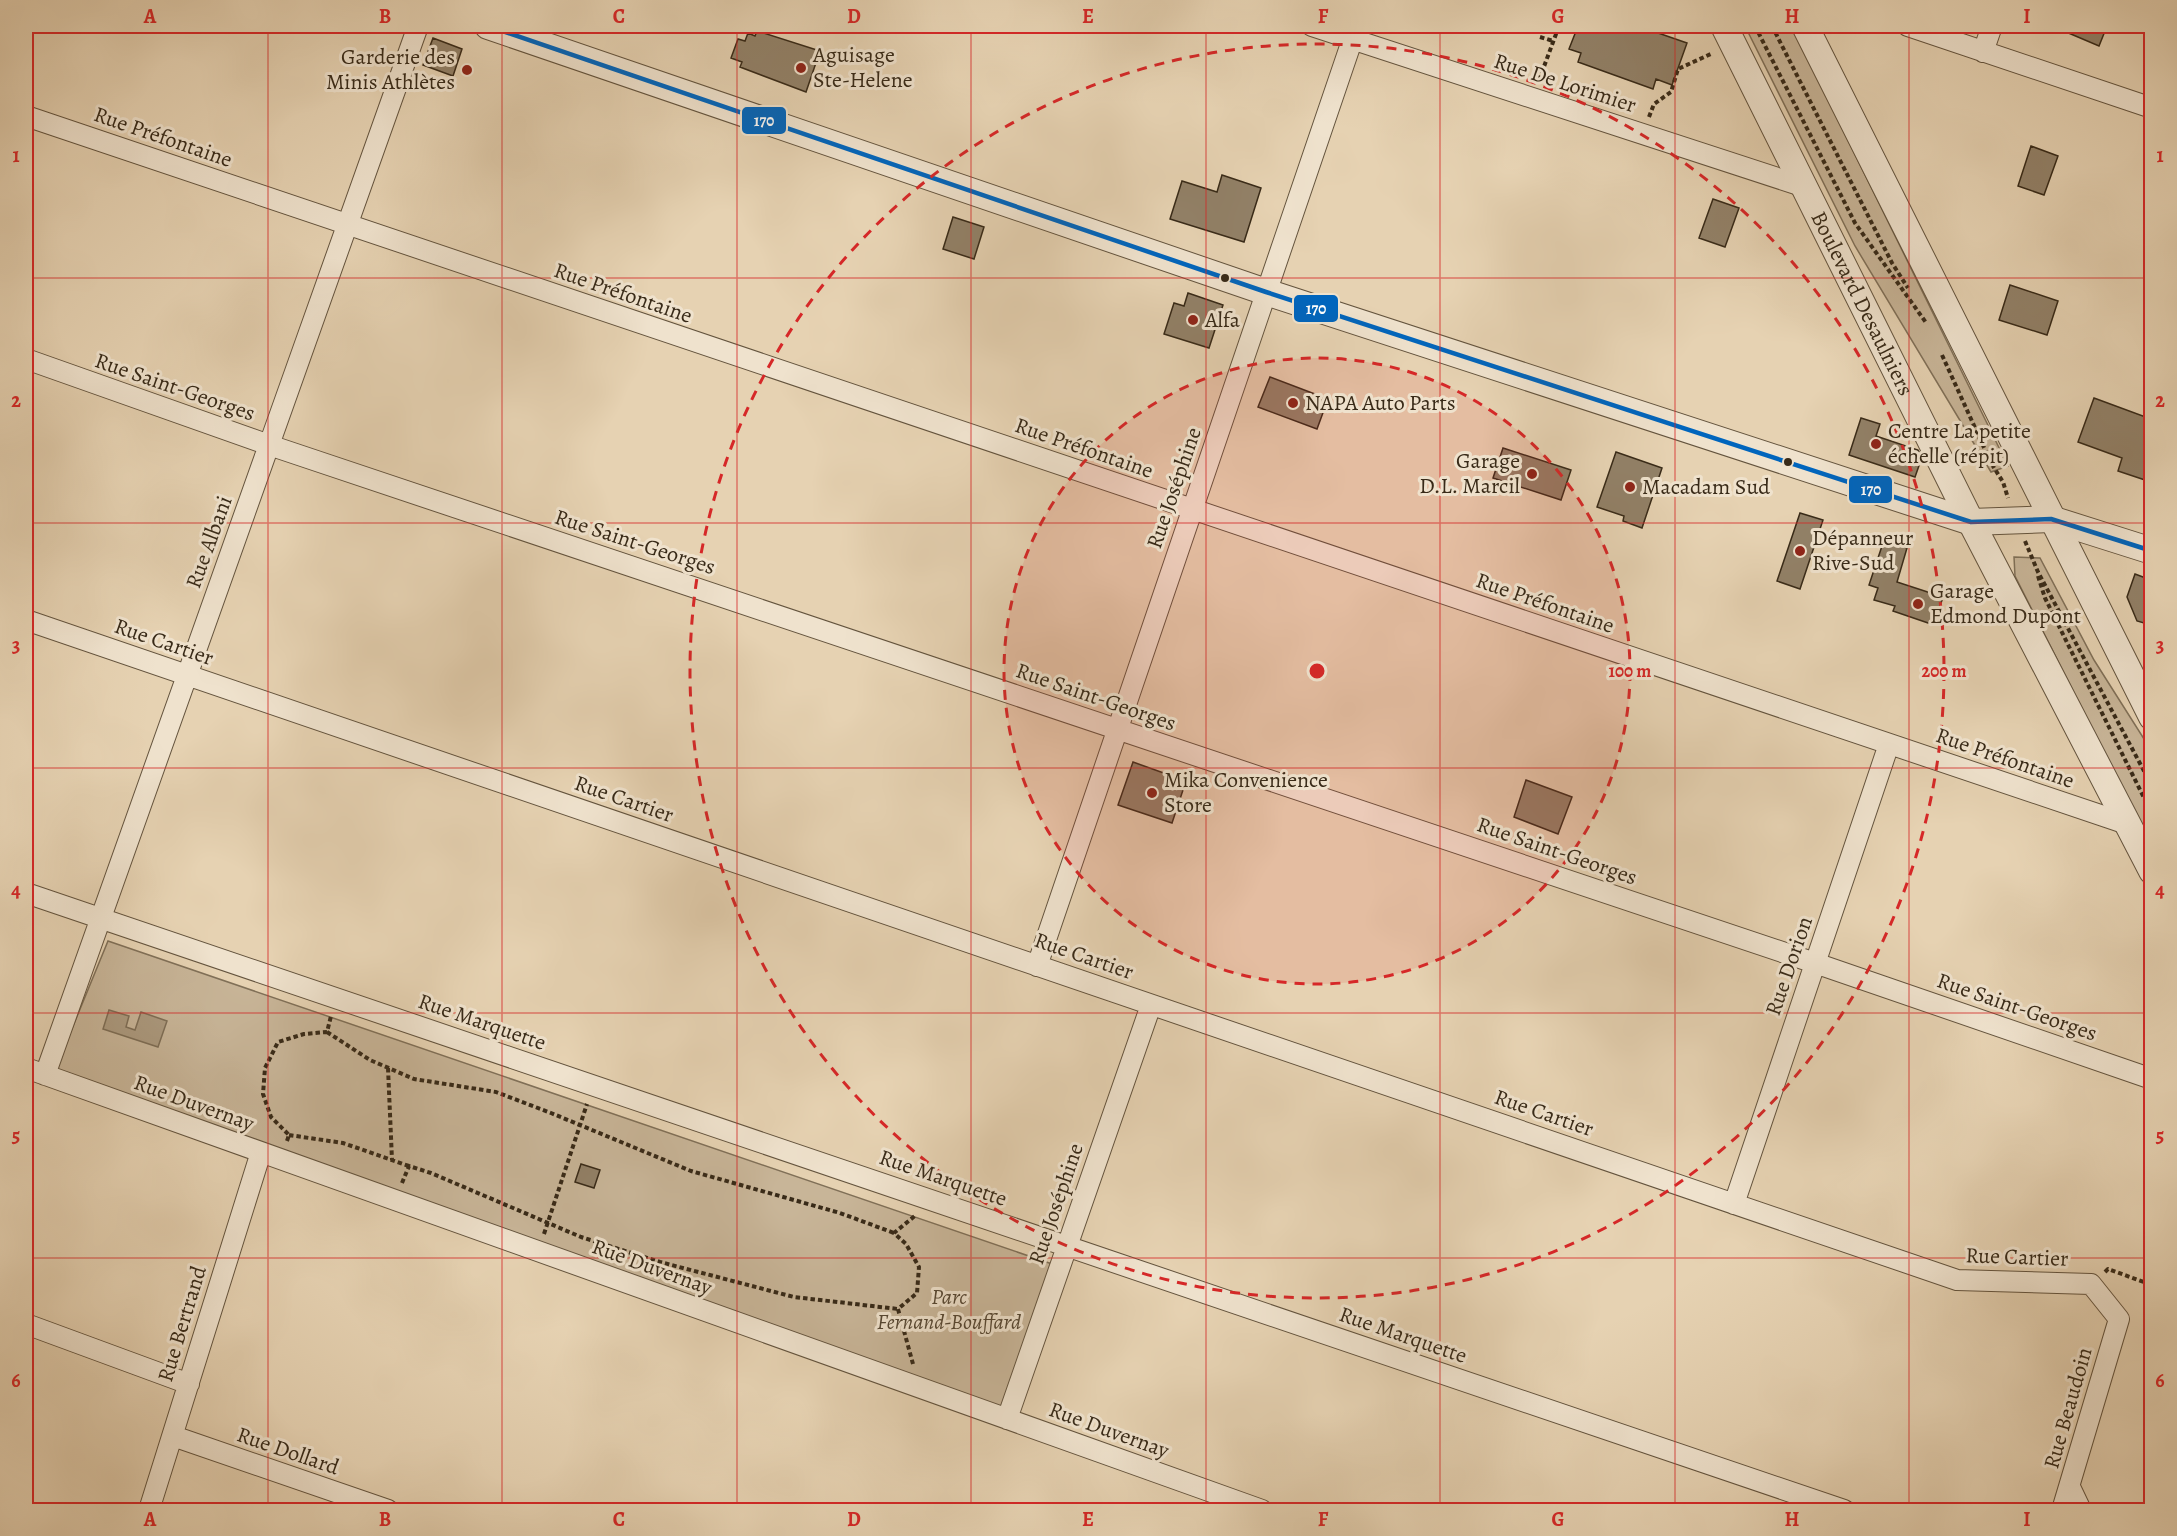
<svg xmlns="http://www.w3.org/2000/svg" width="2177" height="1536" font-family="Alegreya,serif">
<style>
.green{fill:#c8b598;stroke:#807058;stroke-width:1.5}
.water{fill:#ab997e;stroke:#7d6d55;stroke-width:1.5}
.building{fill:#928168;stroke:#382a18;stroke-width:1.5}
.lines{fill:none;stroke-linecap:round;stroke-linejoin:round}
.minor-casing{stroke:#64543e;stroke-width:22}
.tertiary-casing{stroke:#64543e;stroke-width:28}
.path{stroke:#382a18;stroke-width:4;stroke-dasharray:4.5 3;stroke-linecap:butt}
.minor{stroke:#efe2cd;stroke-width:20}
.tertiary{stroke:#efe2cd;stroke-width:26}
.bus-1-casing{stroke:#efe2cd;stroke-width:9}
.bus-1{stroke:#0065bd;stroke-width:4.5}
.grid{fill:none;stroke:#d62828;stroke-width:1.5;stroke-opacity:0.55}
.ring{fill:none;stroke:#d62828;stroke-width:3;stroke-dasharray:10 8}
.poi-dot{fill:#8f2418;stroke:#efe2cd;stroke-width:2}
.bus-dot{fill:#382a18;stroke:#efe2cd;stroke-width:2}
.labels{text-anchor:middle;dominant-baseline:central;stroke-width:6;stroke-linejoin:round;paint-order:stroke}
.poi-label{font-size:22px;fill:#382a18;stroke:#efe2cd;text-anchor:start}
.street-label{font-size:22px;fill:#382a18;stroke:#efe2cd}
.park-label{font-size:22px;font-style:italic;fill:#554632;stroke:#efe2cd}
.centre{fill:#d62828;stroke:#efe2cd;stroke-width:3}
.ring-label{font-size:18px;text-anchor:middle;font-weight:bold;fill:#d62828;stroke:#efe2cd;stroke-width:6;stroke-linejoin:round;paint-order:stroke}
.line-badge{stroke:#efe2cd;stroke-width:2}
.badge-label{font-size:16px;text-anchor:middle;font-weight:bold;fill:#fff}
.neatline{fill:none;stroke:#d62828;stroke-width:2}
.grid-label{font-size:20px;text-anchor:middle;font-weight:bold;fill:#d62828}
</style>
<rect width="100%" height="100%" fill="#e6d2b2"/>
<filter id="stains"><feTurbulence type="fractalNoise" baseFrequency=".00333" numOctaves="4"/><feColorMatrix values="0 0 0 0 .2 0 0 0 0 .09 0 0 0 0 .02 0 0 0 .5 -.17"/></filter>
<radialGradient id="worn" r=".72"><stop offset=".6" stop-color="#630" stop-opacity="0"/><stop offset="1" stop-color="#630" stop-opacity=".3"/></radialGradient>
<!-- green -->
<path class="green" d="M1745,26H1792L2008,466L1991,472L1855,246Z
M2014,557L2040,558L2094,660L2151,750V845L2015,576Z
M108,941L1058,1266L1003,1410L55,1070Z"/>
<!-- water -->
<path class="water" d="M109,1010L129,1016L126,1027L135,1030L141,1012L167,1021L158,1047L103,1029Z"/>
<!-- building -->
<path class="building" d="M1578,26H1638L1687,43L1672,85L1656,79L1653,89L1578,62L1581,53L1569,49Z
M2052,26H2107L2099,46Z
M757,31L820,51L806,92L740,67L742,62L731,58L738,39L745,41L748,33L755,36Z
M433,38L462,49L453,76L423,65Z
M2031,146L2058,156L2044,195L2018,186Z
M1222,175L1261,188L1244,242L1170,219L1182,181L1217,192Z
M1713,199L1739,208L1725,247L1699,238Z
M953,217L984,227L974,259L943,249Z
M2010,285L2058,301L2047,335L1999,320Z
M1188,293L1223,305L1209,348L1164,334L1174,303L1184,306Z
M1270,377L1328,399L1317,429L1258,407Z
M2094,398L2151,419V461L2145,480L2118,471L2122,458L2078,442Z
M1861,418L1880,424L1876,436L1918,450L1922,457L1915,477L1849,455Z
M1503,448L1571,470L1561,500L1493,478Z
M1616,452L1662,468L1642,528L1623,521L1624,516L1597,507Z
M1800,513L1823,520L1800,589L1777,581Z
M1884,540L1907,548L1897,582L1943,597L1934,625L1893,611L1895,606L1874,600L1878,588L1869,585Z
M2135,574L2151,580V625L2137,621L2127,597Z
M1133,762L1186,781L1172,823L1118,805Z
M1526,780L1572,797L1558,834L1514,817Z
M581,1164L600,1170L594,1188L575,1182Z"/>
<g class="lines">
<!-- minor casing -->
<g class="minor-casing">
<path id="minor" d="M1312,26L1802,186
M1908,26L2152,108
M1983,52L1992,26
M26,116L2127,824
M26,359L269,445L1815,963L2152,1079
M26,620L1957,1280L2091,1284L2119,1319L2062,1510
M26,893L1844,1510
M1037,966L1357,26
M26,1068L1262,1510
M45,1075L418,26
M1734,1204L1889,744
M26,1324L189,1384
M1007,1419L1151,1005
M173,1436L388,1510
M2070,1487L2081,1510
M149,1510L261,1152"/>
</g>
<!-- tertiary casing -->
<g class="tertiary-casing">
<g id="tertiary">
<path d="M488,26L1266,292L1971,522L2051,519L2152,551"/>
<path id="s1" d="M1724,26L1971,522L2152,871"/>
<path d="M1805,26L2152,717"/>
</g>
</g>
<!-- path -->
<path class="path" d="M1755,26L1855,223L1927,324
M1772,26L1892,263L1908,288
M1540,37L1553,41
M1539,80L1559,26
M1649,117L1654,104L1671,92L1678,69L1713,53
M1942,355L1991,463L2003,482L2008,498
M2025,541L2038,572L2152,786
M2038,576L2045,598L2152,814
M327,1032L370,1060L414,1079L496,1092L551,1113L691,1171L840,1213L894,1233
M388,1068L392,1160
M289,1135L343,1143L409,1166
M287,1141L289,1135L271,1117L263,1094L265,1068L278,1042L304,1034L327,1032L331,1016
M402,1183L409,1166L431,1173L581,1237L660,1262L794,1297L898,1309
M544,1234L587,1104
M2105,1272L2108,1269L2152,1285
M913,1364L898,1309L917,1293L919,1267L906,1244L894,1233L916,1215"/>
<!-- minor -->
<use href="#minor" class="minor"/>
<!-- tertiary -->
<use href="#tertiary" class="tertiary"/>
<!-- bus-1 casing -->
<g class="bus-1-casing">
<path id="bus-1" d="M488,26L1266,292L1971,522L2051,519L2152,551"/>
</g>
<!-- bus-1 -->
<use href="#bus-1" class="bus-1"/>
</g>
<!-- grid -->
<path class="grid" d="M268,26V1510M502,26V1510M737,26V1510M971,26V1510M1206,26V1510M1440,26V1510M1675,26V1510M1909,26V1510M26,278H2152M26,523H2152M26,768H2152M26,1013H2152M26,1258H2152"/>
<!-- distance rings -->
<circle cx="1317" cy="671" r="313" fill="#d62828" fill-opacity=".12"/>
<g class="ring">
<circle cx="1317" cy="671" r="313"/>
<circle cx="1317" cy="671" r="627"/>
</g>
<!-- markers -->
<g class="poi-dot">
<circle cx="801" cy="68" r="6"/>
<circle cx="467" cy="70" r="6"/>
<circle cx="1193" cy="320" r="6"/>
<circle cx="1293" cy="403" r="6"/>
<circle cx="1876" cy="444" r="6"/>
<circle cx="1532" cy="474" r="6"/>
<circle cx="1630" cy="487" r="6"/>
<circle cx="1800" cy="551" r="6"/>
<circle cx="1918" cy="604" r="6"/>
<circle cx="1152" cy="793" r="6"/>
</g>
<g class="bus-dot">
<circle cx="1225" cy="278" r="5"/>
<circle cx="1788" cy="462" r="5"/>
</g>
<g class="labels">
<!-- poi labels -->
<g class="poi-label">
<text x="813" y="55">Aguisage<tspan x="813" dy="25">Ste-Helene</tspan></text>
<text x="455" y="57" text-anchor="end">Garderie des<tspan x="455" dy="25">Minis Athlètes</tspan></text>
<text x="1205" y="320">Alfa</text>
<text x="1305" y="403">NAPA Auto Parts</text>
<text x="1888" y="431">Centre La petite<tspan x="1888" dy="25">échelle (répit)</tspan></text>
<text x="1520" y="461" text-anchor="end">Garage<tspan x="1520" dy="25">D.L. Marcil</tspan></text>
<text x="1642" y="487">Macadam Sud</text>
<text x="1812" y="538">Dépanneur<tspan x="1812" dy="25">Rive-Sud</tspan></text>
<text x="1930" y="591">Garage<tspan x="1930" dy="25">Edmond Dupont</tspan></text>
<text x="1164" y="780">Mika Convenience<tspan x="1164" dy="25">Store</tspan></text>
</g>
<!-- street labels -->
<g class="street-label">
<text transform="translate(1565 83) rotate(18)">Rue De Lorimier</text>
<text transform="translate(163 137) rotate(19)">Rue Préfontaine</text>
<text transform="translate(623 293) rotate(19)">Rue Préfontaine</text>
<text stroke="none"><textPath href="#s1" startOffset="310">Boulevard Desaulniers</textPath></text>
<text transform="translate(175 387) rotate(19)">Rue Saint-Georges</text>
<text transform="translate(1084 448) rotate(19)">Rue Préfontaine</text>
<text transform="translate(1174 488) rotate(-71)">Rue Joséphine</text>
<text transform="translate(209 542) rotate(-70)">Rue Albani</text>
<text transform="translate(635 542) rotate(18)">Rue Saint-Georges</text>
<text transform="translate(1545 603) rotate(19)">Rue Préfontaine</text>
<text transform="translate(164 642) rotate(19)">Rue Cartier</text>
<text transform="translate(1096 697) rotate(19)">Rue Saint-Georges</text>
<text transform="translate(2005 758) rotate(19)">Rue Préfontaine</text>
<text transform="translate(624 799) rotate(19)">Rue Cartier</text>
<text transform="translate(1557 851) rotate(19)">Rue Saint-Georges</text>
<text transform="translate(1084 956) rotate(19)">Rue Cartier</text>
<text transform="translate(1789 966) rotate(-71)">Rue Dorion</text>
<text transform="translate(2017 1007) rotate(19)">Rue Saint-Georges</text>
<text transform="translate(482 1022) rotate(19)">Rue Marquette</text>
<text transform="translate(194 1103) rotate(20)">Rue Duvernay</text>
<text transform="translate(1544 1113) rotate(19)">Rue Cartier</text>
<text transform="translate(943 1178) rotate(19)">Rue Marquette</text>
<text transform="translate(1056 1204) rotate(-71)">Rue Joséphine</text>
<text transform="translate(2017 1257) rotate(2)">Rue Cartier</text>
<text transform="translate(652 1267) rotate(20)">Rue Duvernay</text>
<text transform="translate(182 1324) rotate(-73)">Rue Bertrand</text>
<text transform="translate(1403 1335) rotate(19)">Rue Marquette</text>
<text transform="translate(2068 1408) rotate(-74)">Rue Beaudoin</text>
<text transform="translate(1109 1430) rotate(20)">Rue Duvernay</text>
<text transform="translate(288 1451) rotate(19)">Rue Dollard</text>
</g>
<!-- park labels -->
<g class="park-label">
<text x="949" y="1297">Parc<tspan x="949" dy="25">Fernand-Bouffard</tspan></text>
</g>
</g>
<circle cx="1317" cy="671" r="9" class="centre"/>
<g class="ring-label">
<text x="1630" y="677">100 m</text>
<text x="1944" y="677">200 m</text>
</g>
<g class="line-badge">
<rect x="741" y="106" width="46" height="29" rx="6" fill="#0065bd"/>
<rect x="1293" y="294" width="46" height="29" rx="6" fill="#0065bd"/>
<rect x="1848" y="475" width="45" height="29" rx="6" fill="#0065bd"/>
</g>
<g class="badge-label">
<text x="764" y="126">170</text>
<text x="1316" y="314">170</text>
<text x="1871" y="495">170</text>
</g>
<!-- margin -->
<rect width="2177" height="1536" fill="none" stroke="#e6d2b2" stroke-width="66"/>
<rect x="33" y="33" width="2111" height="1470" class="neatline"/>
<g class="grid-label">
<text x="150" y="23">A</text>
<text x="385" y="23">B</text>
<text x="619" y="23">C</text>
<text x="854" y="23">D</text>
<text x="1088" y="23">E</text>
<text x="1323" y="23">F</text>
<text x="1558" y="23">G</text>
<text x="1792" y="23">H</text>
<text x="2027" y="23">I</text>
<text x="16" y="162">1</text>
<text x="2160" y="162">1</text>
<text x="16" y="407">2</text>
<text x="2160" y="407">2</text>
<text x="16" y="652">3</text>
<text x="2160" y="652">3</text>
<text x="16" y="897">4</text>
<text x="2160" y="897">4</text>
<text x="16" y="1142">5</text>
<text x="2160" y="1142">5</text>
<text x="16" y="1387">6</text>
<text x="2160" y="1387">6</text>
<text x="150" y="1526">A</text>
<text x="385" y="1526">B</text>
<text x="619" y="1526">C</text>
<text x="854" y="1526">D</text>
<text x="1088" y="1526">E</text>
<text x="1323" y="1526">F</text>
<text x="1558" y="1526">G</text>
<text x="1792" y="1526">H</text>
<text x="2027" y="1526">I</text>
</g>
<rect width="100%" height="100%" filter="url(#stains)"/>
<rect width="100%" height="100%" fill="url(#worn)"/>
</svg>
